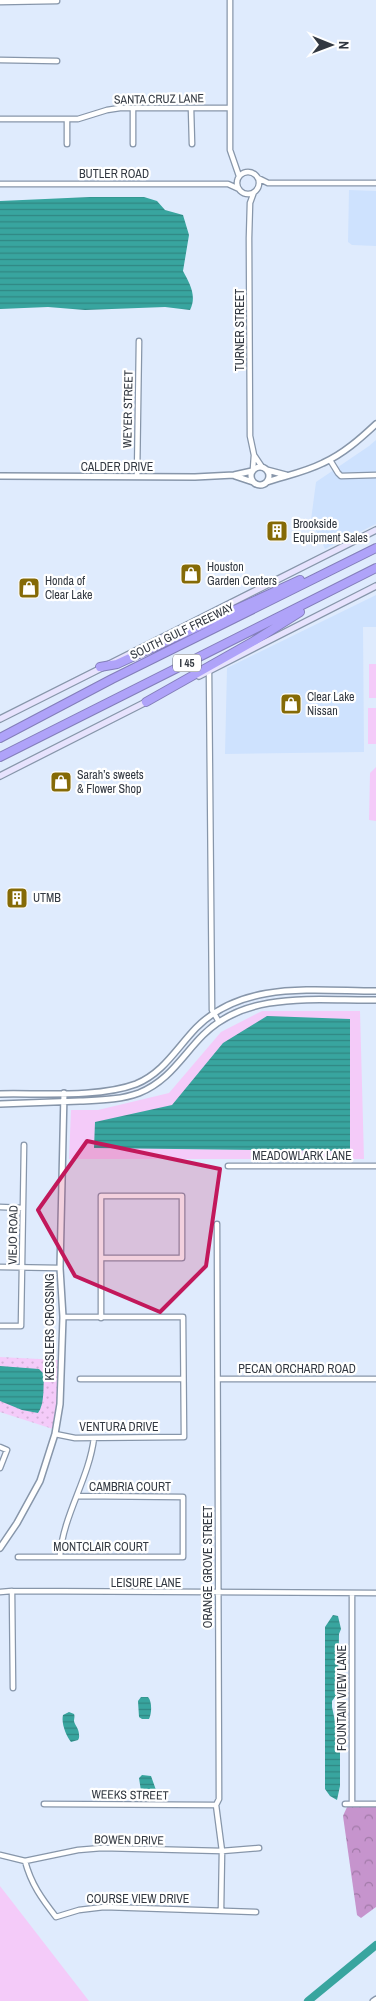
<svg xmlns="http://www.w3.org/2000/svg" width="376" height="2001" font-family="'Archivo Narrow',sans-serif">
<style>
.built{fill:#cee2fe}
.grass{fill:#f4cbf9}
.forest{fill:url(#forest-crowns)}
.park{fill:url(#park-dots)}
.water{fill:url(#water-rules)}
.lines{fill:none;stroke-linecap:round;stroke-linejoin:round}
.river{stroke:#38a59f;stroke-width:8}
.minor-casing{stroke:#8796aa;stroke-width:7}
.tertiary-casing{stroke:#8796aa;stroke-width:8}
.secondary-casing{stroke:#8796aa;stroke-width:8}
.motorway-casing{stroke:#837eb9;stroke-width:10}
.minor{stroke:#fff;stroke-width:4.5}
.tertiary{stroke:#fff;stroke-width:5}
.secondary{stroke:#e7e3fd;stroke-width:5.5}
.motorway{stroke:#afa3f9;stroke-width:8}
.marked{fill:#c2185b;fill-opacity:0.2;stroke:#c2185b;stroke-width:4;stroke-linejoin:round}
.labels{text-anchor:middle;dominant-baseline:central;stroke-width:4.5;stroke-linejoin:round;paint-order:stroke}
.shield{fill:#fff;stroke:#70747a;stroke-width:1}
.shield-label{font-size:11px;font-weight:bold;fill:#323841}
.street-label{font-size:12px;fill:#323841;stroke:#fff}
.poi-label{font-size:12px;fill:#323841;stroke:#fff;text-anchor:start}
</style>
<defs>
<pattern id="forest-crowns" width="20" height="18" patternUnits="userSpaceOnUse" patternTransform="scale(1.25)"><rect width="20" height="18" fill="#c694cd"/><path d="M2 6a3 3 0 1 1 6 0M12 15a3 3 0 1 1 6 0" fill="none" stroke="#a17aa8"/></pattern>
<pattern id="park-dots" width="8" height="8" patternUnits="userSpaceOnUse" patternTransform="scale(1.25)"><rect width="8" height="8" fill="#f4cbf9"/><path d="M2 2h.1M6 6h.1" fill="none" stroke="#d2afd7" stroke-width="1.8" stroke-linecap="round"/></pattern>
<pattern id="water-rules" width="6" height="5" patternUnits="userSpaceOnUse" patternTransform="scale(1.25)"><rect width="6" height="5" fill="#38a59f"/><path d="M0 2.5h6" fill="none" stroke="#308783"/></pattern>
</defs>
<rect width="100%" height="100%" fill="#dfebfd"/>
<!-- built -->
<path class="built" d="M349,190L376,191V246L352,245L348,242Z
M376,440V524L325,549L311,520L316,482L369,446Z
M376,595V627H363L364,752L225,754L227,668Z"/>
<!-- grass -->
<path class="grass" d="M369,664H376V698H369Z
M368,708H376V744H368Z
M376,767V821L369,820L370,773Z
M262,1011H360L364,1159H69L71,1110H98L169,1093L221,1032Z
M0,1886L89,2001H0Z"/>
<!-- forest -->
<path class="forest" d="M347,1807H376V1907L361,1918L357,1915L343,1816Z"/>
<!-- park -->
<path class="park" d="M0,1357L59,1360L58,1396L53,1429L0,1412Z"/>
<!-- water -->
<path class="water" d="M90,197H144L157,201L165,210L183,215L189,235L183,271C190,284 197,296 190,310L165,307L85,310L48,307L0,309V201Z
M267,1016L350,1019V1151L94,1148L95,1122L172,1105L223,1043Z
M0,1366L39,1369L44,1374C43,1386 45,1404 38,1413L22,1410L0,1401Z
M333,1615L338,1616L341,1629L339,1634L338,1693L332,1701V1707L340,1745V1786L337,1800L330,1796L325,1789V1627Z
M141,1697H148C152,1701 152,1713 149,1719H142L139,1717L138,1701Z
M69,1712L74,1714C75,1716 74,1719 74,1721C75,1726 80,1729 79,1738L78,1740L71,1742C66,1736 61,1723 63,1715Z
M142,1775L151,1776L156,1790L151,1796H146L141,1791L139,1778Z"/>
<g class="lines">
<!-- river -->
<path class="river" d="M308,2001L376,1945"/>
<!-- minor casing -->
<g class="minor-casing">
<path id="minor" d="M230,0V150L239,176
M0,2L57,1
M0,60L57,61
M191,108L192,144
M0,119H78L107,110L120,108H229
M67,144V120
M133,144V108
M237 183a11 11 0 1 1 22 0a11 11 0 1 1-22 0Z
M258,178L268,183H376
M0,184H228L239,189
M254,192L250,203L249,238L250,436L254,455L262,467
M330,460L338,473L341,476L376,475
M253,469L254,455
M137,476L139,341
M209,671L212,1010L219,1022
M228,1166H376
M0,1207L23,1208
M217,1224L219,1799L216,1805L222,1851L221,1910
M0,1267L60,1268
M101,1318V1196H182V1258H102
M0,1326H21L24,1145
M80,1379H183
M219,1379H376
M55,1434L75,1438L184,1437L183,1317H63
M0,1447L7,1450L0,1468
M60,1556C63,1515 89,1479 94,1438
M18,1557H183V1497L78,1496
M0,1592L12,1591
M13,1688L12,1591L376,1593
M44,1804L216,1805
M345,1804H376
M352,1804V1593
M0,1855L25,1861L78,1850L102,1848L222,1851L259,1848
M25,1861C31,1884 42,1899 56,1917L79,1910L104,1907L256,1912
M373,2001L376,1999"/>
</g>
<!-- tertiary casing -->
<g class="tertiary-casing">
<path id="tertiary" d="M251 476a9 9 0 1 1 18 0a9 9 0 1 1-18 0Z
M267,470L286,475
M0,476L195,477L234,475L252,471
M235,476L253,482
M267,482C285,476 305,472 323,463C343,454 360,439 376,424
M0,1094C39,1093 99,1098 136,1084C163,1073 176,1049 196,1028C243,980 315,991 376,991
M0,1104C27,1103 53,1102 80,1101C100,1100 120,1100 139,1093C169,1081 182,1056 203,1035C248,990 318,1001 376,1000
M0,1548L17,1523L40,1481L55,1434L60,1404L63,1317L60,1268L64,1093"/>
</g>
<!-- secondary casing -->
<g class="secondary-casing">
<path id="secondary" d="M199,676L376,586
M0,719C125,655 251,594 376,530
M0,776L148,701"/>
</g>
<!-- motorway casing -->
<g class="motorway-casing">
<path id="motorway" d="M100,667L117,664L300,580
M146,702L254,641L300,612
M0,738L112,679L376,548
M0,757L376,568"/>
</g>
<!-- minor -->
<use href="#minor" class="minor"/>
<!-- tertiary -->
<use href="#tertiary" class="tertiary"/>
<!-- secondary -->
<use href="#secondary" class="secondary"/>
<!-- motorway -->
<use href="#motorway" class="motorway"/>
</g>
<!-- marked area -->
<path class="marked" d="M87,1141L220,1169L206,1266L160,1312L75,1276L38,1210Z"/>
<!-- icons -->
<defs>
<g id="building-square" transform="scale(1.125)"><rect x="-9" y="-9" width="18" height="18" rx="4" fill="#856a06" stroke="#fff"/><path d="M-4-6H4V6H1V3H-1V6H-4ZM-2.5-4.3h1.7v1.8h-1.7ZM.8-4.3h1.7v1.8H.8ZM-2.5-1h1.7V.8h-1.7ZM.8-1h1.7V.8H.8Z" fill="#fff"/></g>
<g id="shop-square" transform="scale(1.125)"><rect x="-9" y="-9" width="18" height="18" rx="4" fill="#856a06" stroke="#fff"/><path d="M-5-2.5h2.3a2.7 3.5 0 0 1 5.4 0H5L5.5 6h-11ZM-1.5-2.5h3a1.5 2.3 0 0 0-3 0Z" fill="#fff"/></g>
</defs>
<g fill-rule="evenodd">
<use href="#building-square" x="277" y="531"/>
<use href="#shop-square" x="191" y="574"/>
<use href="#shop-square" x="29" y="588"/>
<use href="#shop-square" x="291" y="704"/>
<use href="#shop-square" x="61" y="782"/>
<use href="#building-square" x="17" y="898"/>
</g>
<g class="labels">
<!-- shield labels -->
<rect class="shield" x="173" y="654.5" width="28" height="17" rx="4"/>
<g class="shield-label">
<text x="187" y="663">I 45</text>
</g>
<!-- street labels -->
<g class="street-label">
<text transform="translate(159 99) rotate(-1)">SANTA CRUZ LANE</text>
<text x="114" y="174">BUTLER ROAD</text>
<text transform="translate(240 330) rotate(-90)">TURNER STREET</text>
<text transform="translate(128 409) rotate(-89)">WEYER STREET</text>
<text x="117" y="467">CALDER DRIVE</text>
<text transform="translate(182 631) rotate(-26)">SOUTH GULF FREEWAY</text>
<text x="302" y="1156">MEADOWLARK LANE</text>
<text transform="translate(13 1235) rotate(-89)">VIEJO ROAD</text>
<text transform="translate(50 1327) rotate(-90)">KESSLERS CROSSING</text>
<text x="297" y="1369">PECAN ORCHARD ROAD</text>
<text x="119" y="1427">VENTURA DRIVE</text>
<text x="130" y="1487">CAMBRIA COURT</text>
<text x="101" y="1547">MONTCLAIR COURT</text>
<text transform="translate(208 1567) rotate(-90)">ORANGE GROVE STREET</text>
<text x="146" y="1583">LEISURE LANE</text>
<text transform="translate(342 1698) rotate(-90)">FOUNTAIN VIEW LANE</text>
<text transform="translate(130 1795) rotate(1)">WEEKS STREET</text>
<text transform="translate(129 1840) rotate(1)">BOWEN DRIVE</text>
<text x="138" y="1899">COURSE VIEW DRIVE</text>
</g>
<!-- poi labels -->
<g class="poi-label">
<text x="293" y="524">Brookside<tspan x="293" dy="14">Equipment Sales</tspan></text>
<text x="207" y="567">Houston<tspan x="207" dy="14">Garden Centers</tspan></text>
<text x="45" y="581">Honda of<tspan x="45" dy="14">Clear Lake</tspan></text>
<text x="307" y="697">Clear Lake<tspan x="307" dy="14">Nissan</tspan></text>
<text x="77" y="775">Sarah’s sweets<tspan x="77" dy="14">&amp; Flower Shop</tspan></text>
<text x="33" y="898">UTMB</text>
</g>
</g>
<!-- north arrow -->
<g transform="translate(331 45) rotate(91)" stroke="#ffffff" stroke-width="4" paint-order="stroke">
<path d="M0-4L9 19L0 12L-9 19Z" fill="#323841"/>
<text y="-8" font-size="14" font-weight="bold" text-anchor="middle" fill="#323841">N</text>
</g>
</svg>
